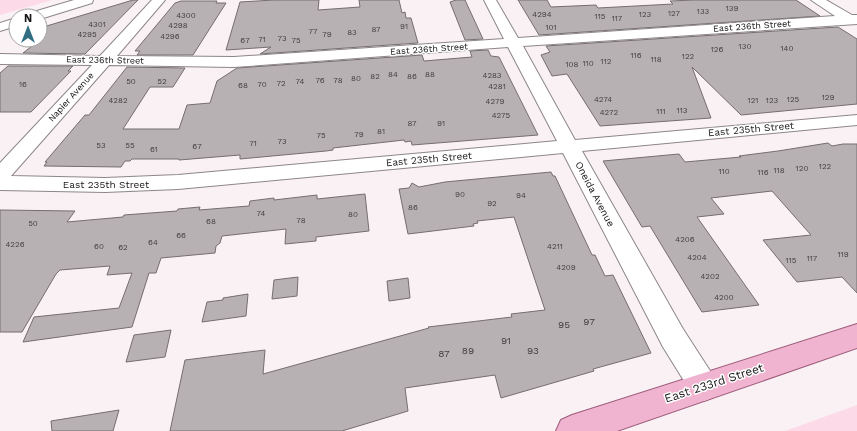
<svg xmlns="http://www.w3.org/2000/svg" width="857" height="431" font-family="'Work Sans',sans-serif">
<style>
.green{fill:#fddae8}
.building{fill:#b8b1b4;stroke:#756e70}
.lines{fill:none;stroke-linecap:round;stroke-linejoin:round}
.street-casing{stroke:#8d8688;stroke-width:2}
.secondary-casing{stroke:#8d8688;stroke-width:2}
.primary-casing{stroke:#9e5c7b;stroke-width:2}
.street{fill:#fff;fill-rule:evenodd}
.secondary{fill:#fff;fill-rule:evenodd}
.primary{fill:#f0b3d0;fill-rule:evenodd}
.labels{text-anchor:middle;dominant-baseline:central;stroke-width:3;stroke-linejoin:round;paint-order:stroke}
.number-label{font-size:8px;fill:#413e3f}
.far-street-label{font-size:9px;fill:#191718;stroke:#fff}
.street-label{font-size:10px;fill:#191718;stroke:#fff}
.near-number-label{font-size:10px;fill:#413e3f}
.near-street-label{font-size:12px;fill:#191718;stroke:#fff}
</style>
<rect width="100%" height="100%" fill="#f9f1f4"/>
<!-- green -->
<path class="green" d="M0,0H52L0,15Z
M857,405V431H785Z"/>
<!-- building -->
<path class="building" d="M133,0H138L85,54L23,53L40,40V28Z
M274,0H319L318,10L360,7L359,0H399L402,13L405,12L406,18H411L418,43L260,54L271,47L226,50L240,2Z
M456,0H465L483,39L465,40L450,2Z
M518,0H547L551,7L596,5L598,8L673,4L670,1L694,0H796L820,16L539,35Z
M181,1H217L216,3H226L193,55H137L140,51H135L175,3Z
M838,27L857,39V104L741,115L692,67L711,118L600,126L567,74L552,76L541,55L550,52L546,46Z
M488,50L491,56L499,57L538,135L412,145L411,141L405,142L404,140L333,148V150L326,151L240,159V155L179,160V159H132L130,161H125L121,167L44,166L47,162H45L85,115H89L127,67L185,68L173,87H150L123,129H179L187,105L210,103L217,81L237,68L422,55L424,61L472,57L470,51Z
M8,66H73L68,71H71L31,112H0V73Z
M828,143L832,146L843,144H857V293L842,277L797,282L763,240L811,235L772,191L711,198L724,214L697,217L759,305L702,312L650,226L642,227L603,161L679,154L685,162L741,157L739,156L778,151Z
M551,172L553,176H555L592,255H595L605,276L613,275L651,353L593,369L594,371L501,398L495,375L405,388L408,411L342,431H170L185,360L265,350L263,374L429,328L428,327L512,317L511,314L545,310L514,217L477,221L478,223L473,224L474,226L408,234L399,189L409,188L412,183L419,187L445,182Z
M365,194L369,231L316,237V241L285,244L286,229L222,236L220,243L216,246L215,253L161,258L156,273H149L132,327L23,342L34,317L119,308L132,273L107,275L110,266L60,270L56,274L22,332H0V210L75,211L67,222L123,217L124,215L177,211L178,209L200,207L199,210L249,206L250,201L274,198V200L317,195V199Z
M298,277L297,296L272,299L274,280Z
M408,278L410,298L389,301L387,281Z
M248,294L246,316L202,322L207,302L223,300V298Z
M171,330L165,357L126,362L134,335Z
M119,410L113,431H52L51,421Z"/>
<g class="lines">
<!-- street casing -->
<g class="street-casing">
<path id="street" d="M152,0H165L117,56L234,57L504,39L484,0H496L518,38L835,16L811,0H826L852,15H857V24L523,46L575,140L857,115V125L582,151L683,329L714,377L719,387L714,397L704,401L694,397L663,347L563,153L178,189L105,192L0,190V163L92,65L0,64V54L100,56ZM508,47L557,141L178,175L105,178L11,176L109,65L234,67Z"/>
</g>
<!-- secondary casing -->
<g class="secondary-casing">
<path id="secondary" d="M74,0H93L92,3L40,19V16H28L30,13Z
M16,18V26L0,31V23Z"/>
</g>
<!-- primary casing -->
<g class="primary-casing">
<path id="primary" d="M857,324V348L617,431H556L561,420L572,415Z"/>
</g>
<!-- street -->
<use href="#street" class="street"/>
<!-- secondary -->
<use href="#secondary" class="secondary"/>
<!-- primary -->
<use href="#primary" class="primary"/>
</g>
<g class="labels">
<!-- number labels -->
<g class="number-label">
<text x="732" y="8">139</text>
<text x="703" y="11">133</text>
<text x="674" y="13">127</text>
<text x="542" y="14">4294</text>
<text x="645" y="14">123</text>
<text x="186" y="15">4300</text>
<text x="600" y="16">115</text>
<text x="617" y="18">117</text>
<text x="97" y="24">4301</text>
<text x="178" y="25">4298</text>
<text x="404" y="26">91</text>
<text x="551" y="27">101</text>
<text x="376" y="29">87</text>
<text x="313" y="31">77</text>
<text x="352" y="32">83</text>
<text x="87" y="34">4295</text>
<text x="327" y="34">79</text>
<text x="170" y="36">4296</text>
<text x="282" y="38">73</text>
<text x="262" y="39">71</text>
<text x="245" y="40">67</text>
<text x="296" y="40">75</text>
<text x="745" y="46">130</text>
<text x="787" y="48">140</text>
<text x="717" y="49">126</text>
<text x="636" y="55">116</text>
<text x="688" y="56">122</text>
<text x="656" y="59">118</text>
<text x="606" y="61">112</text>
<text x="588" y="63">110</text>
<text x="572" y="64">108</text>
<text x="393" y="74">84</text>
<text x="430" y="74">88</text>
<text x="492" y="75">4283</text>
<text x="375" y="76">82</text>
<text x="412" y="76">86</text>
<text x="356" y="78">80</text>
<text x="320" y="80">76</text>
<text x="338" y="80">78</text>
<text x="131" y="81">50</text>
<text x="162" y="81">52</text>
<text x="300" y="81">74</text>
<text x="281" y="83">72</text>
<text x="23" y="84">16</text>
<text x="262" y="84">70</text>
<text x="243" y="85">68</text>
<text x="497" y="86">4281</text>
<text x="828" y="97">129</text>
<text x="603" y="99">4274</text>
<text x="793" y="99">125</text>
<text x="118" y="100">4282</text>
<text x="753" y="100">121</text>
<text x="772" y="100">123</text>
<text x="495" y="101">4279</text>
<text x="682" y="110">113</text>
<text x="661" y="111">111</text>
<text x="609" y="112">4272</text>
<text x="501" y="115">4275</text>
<text x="412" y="123">87</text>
<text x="441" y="123">91</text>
<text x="381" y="131">81</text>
<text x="359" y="134">79</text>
<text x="321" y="135">75</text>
<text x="282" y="141">73</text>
<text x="253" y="143">71</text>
<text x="101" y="145">53</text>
<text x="130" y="145">55</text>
<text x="197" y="146">67</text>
<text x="154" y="149">61</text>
<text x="825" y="166">122</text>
<text x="802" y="168">120</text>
<text x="779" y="170">118</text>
<text x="724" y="171">110</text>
<text x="763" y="172">116</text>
<text x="460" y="194">90</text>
<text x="521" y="195">94</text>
<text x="492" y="203">92</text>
<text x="413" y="207">86</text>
<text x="261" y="213">74</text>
<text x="353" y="214">80</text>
<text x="301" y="220">78</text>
<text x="211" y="221">68</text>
<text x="33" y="223">50</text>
<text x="181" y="235">66</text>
<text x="685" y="239">4206</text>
<text x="153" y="242">64</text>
<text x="15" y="244">4226</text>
<text x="99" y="246">60</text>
<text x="555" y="246">4211</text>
<text x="123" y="247">62</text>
<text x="843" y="254">119</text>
<text x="697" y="257">4204</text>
<text x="812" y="258">117</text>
<text x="791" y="260">115</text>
<text x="566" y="267">4209</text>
<text x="710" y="276">4202</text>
<text x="724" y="297">4200</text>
</g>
<!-- far-street labels -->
<g class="far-street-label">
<text transform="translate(752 26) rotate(-4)">East 236th Street</text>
<text transform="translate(429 49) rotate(-4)">East 236th Street</text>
<text transform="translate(105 60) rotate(1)">East 236th Street</text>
<text transform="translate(71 97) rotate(-48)">Napier Avenue</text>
</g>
<!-- street labels -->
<g class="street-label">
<text transform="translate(751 129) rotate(-5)">East 235th Street</text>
<text transform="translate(429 159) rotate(-5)">East 235th Street</text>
<text x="106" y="184">East 235th Street</text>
<text transform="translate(595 194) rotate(62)">Oneida Avenue</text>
</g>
<!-- near-number labels -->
<g class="near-number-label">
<text x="589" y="321">97</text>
<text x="564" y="324">95</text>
<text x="506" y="340">91</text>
<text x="468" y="350">89</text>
<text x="533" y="350">93</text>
<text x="444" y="353">87</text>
</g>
<!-- near-street labels -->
<g class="near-street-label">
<text transform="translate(714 383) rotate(-18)">East 233rd Street</text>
</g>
</g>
<!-- north arrow -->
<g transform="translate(28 28)"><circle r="19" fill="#ffffff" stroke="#a3a2a3"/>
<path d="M0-3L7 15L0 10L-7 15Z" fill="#316e84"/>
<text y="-6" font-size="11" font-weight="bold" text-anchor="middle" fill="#191718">N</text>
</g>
</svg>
